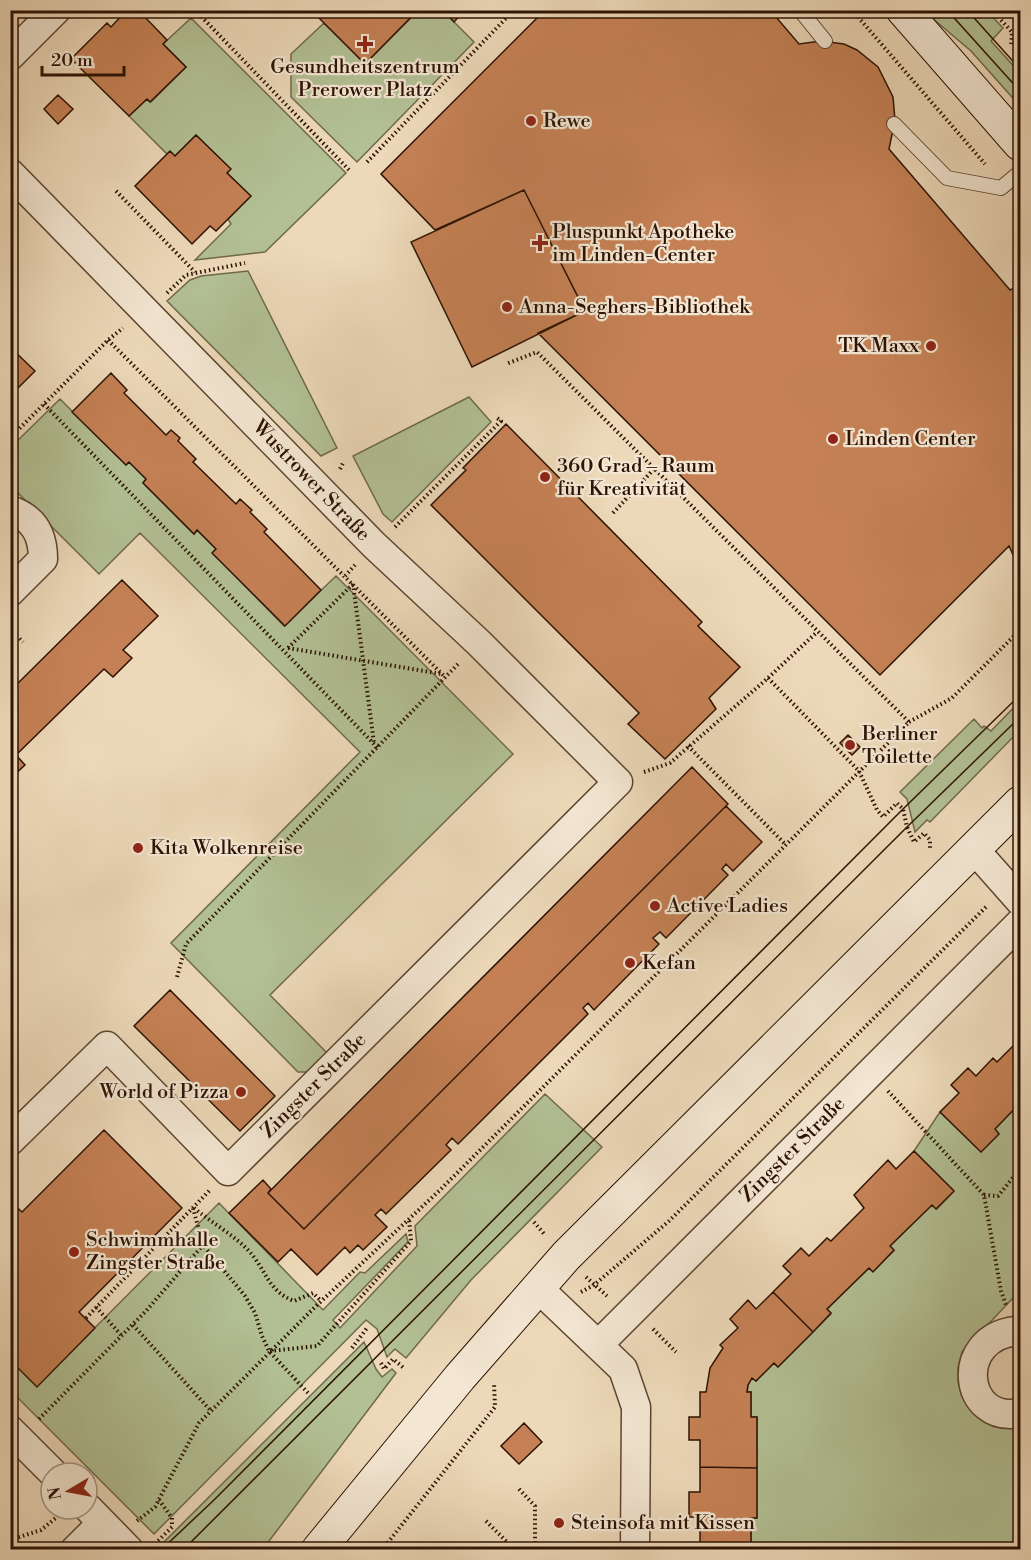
<svg xmlns="http://www.w3.org/2000/svg" width="1031" height="1560" font-family="'Libre Bodoni',serif">
<style>
.green{fill:#b2c094;stroke:#6f694c;stroke-width:1.5}
.building{fill:#c58155;stroke:#2c1204;stroke-width:1.5}
.lines{fill:none;stroke-linecap:round;stroke-linejoin:round}
.lane-casing{stroke:#5c4431;stroke-width:16}
.street-casing{stroke:#5c4431;stroke-width:31}
.secondary-casing{stroke:#2c1204;stroke-width:35}
.path{stroke:#2c1204;stroke-width:4;stroke-dasharray:1.5 3;stroke-linecap:butt}
.lane{stroke:#f3e6d2;stroke-width:14}
.street{stroke:#f3e6d2;stroke-width:28}
.secondary{stroke:#f3e6d2;stroke-width:33}
.tram{stroke:#2c1204;stroke-width:1.5}
.poi-dot{fill:#8f2418;stroke:#f3e6d2;stroke-width:2}
.labels{text-anchor:middle;dominant-baseline:central;stroke-width:4.5;stroke-linejoin:round;paint-order:stroke}
.poi-label{font-size:20px;fill:#2c1204;stroke:#f3e6d2;text-anchor:start}
.street-label{font-size:20px;fill:#2c1204;stroke:#f3e6d2}
</style>
<rect width="100%" height="100%" fill="#edd9b9"/>
<filter id="stains"><feTurbulence type="fractalNoise" baseFrequency=".00333" numOctaves="4"/><feColorMatrix values="0 0 0 0 .2 0 0 0 0 .09 0 0 0 0 .02 0 0 0 .5 -.17"/></filter>
<radialGradient id="worn" r=".72"><stop offset=".6" stop-color="#630" stop-opacity="0"/><stop offset="1" stop-color="#630" stop-opacity=".3"/></radialGradient>
<!-- green -->
<path class="green" d="M418,11H443L474,42L357,162L291,97V54L324,23L365,64Z
M924,11H987L1003,28L991,41L1020,73V106L971,51Z
M191,18L346,173L265,252L195,260L231,224L228,219L250,196L227,173L230,169L196,135L175,156L167,154L129,116L147,99L151,102L186,67L163,44Z
M248,271L337,448L321,456L167,301L190,280L201,276Z
M469,397L491,422L392,522L383,514L353,456Z
M60,399L126,465L129,462L146,479L143,483L194,534L197,530L216,549L213,553L284,626L336,576L513,754L270,995L329,1055L310,1072H298L171,943L360,752L140,533L99,574L11,486V447Z
M1020,701V730L930,822L927,820L915,832L907,799L900,792L974,719L982,728L984,726L991,731Z
M545,1094L602,1147L471,1280L406,1358L395,1349L387,1357L377,1329L366,1320L154,1534L11,1391L10,1360L37,1386L219,1203L323,1310L360,1272L365,1273L406,1234L408,1242L333,1320L340,1328L417,1246L415,1226Z
M1020,1103V1305L1013,1298L962,1352L958,1367V1382L962,1397L973,1412L986,1420L1020,1424V1549H748L747,1543H751V1518H757V1417H751V1392H747L748,1385L752,1378L756,1381L774,1363L778,1367L831,1314L827,1309L869,1268L873,1271L894,1251L890,1246L932,1205L937,1209L954,1191L914,1151L940,1112L981,1152L999,1134L995,1129Z
M364,1342L376,1369L382,1377L392,1369L396,1373L263,1549H170L163,1543Z"/>
<!-- building -->
<path class="building" d="M127,10H138L167,40L163,44L186,67L150,102L147,99L129,116L71,59L107,23L111,27Z
M311,10H418L365,64Z
M443,10H465L454,22Z
M545,10H770L799,44L821,41L844,44L857,50L878,67L893,97L895,120L889,149L1010,290L1020,285V570L1009,546L880,675L538,333L585,311L524,190L435,230L381,174Z
M58,95L73,109L58,124L44,109Z
M196,135L231,169L227,173L251,196L216,231L210,226L192,244L135,186L170,151L175,156Z
M524,190L585,311L472,367L411,242Z
M10,347L35,371L10,396Z
M111,373L127,390L124,393L166,435L171,430L180,438L178,441L196,459L193,462L236,504L240,499L252,510L250,512L267,529L264,532L321,590L285,626L212,553L216,549L197,530L194,534L143,483L146,479L129,462L126,465L72,412Z
M506,424L702,622L698,626L740,667L709,698L716,709L665,759L628,724L639,713L431,505L466,470L463,468Z
M122,580L158,616L123,650L132,658L113,677L104,669L16,755L25,765L10,779V691Z
M848,735L860,747L852,755L840,743Z
M692,767L728,804L726,806L304,1229L268,1193Z
M726,806L762,842L733,871L726,864L722,869L728,875L666,938L660,932L653,938L659,944L594,1010L588,1003L583,1008L588,1014L458,1144L452,1138L446,1145L451,1150L386,1214L381,1209L375,1215L387,1227L363,1250L358,1245L350,1253L345,1247L317,1275L291,1249L278,1262L229,1213L263,1180L271,1189L268,1193L304,1229Z
M170,990L275,1096L240,1131L134,1026Z
M1020,1039V1103L995,1129L999,1134L981,1152L940,1112L959,1093L951,1085L968,1068L976,1076L993,1058L997,1062Z
M104,1130L182,1208L79,1312L95,1328L37,1387L10,1360V1201L22,1212Z
M914,1151L954,1191L936,1209L932,1205L890,1246L894,1250L873,1272L869,1268L827,1309L831,1313L813,1332L773,1292L791,1274L783,1266L801,1248L809,1256L827,1238L831,1241L864,1208L854,1195L888,1160L896,1169Z
M773,1292L813,1332L778,1367L774,1363L756,1381L752,1378L748,1385L747,1392H751V1417H757V1468L700,1467V1440H689V1417H700V1392H706L710,1368L723,1348L720,1345L738,1328L730,1319L748,1300L756,1309Z
M524,1423L542,1442L519,1464L501,1446Z
M700,1467L757,1468V1518H751V1543H747L748,1550H707L705,1543H700V1517H689V1492H700Z"/>
<g class="lines">
<!-- lane casing -->
<g class="lane-casing">
<path id="lane" d="M800,10L825,41
M894,124L947,178L1001,188L1020,172"/>
</g>
<!-- street casing -->
<g class="street-casing">
<path id="street" d="M10,56L56,10
M10,173L374,545L479,643L618,782L228,1171L107,1046L10,1141
M10,510C34,518 43,535 43,559L10,592
M974,849L1020,901
M537,1287L623,1369L636,1407L635,1550
M1020,1335L1016,1331C953,1338 963,1424 1020,1413
M599,1344L1020,923
M10,1430L53,1473
M87,1507L129,1550
M75,1550L102,1523"/>
</g>
<!-- secondary casing -->
<g class="secondary-casing">
<path id="secondary" d="M903,10L1020,144
M318,1550L460,1377L566,1256L1020,803"/>
</g>
<!-- path -->
<path class="path" d="M195,10L349,170
M852,10L985,164
M992,10L1012,32L1011,47
M367,162L514,10
M116,191L195,272
M167,293L186,275L245,263
M108,340L445,677
M44,404L378,748
M10,438L108,340L123,328
M340,469L344,461
M613,513L654,469
M395,527L501,421L496,417
M345,576L355,565
M353,584L374,743
M10,629L23,642
M288,648L442,674
M288,648L353,584
M768,678L859,771L877,810L883,817L897,803L903,809L907,827L914,842L924,833L930,840V850
M909,722L952,698L1020,630
M688,746L785,844
M644,772L670,763L768,678L817,632
M177,977L186,944L459,663
M888,1091L984,1195L1001,1291L1006,1305
M984,1195L998,1196L1020,1169
M193,1208L203,1245L245,1296L255,1313L262,1336L269,1351L308,1393
M194,1208C211,1222 232,1234 247,1249C266,1268 267,1291 294,1301L313,1293L321,1301
M534,1222L545,1235
M586,1277L607,1296
M581,1292L594,1285L669,1221L988,905
M96,1307L122,1336
M86,1318L211,1189
M133,1325L211,1411
M653,1329L676,1352
M352,1348L367,1328
M270,1351L317,1346L411,1241L409,1219
M381,1363L384,1369L393,1359L405,1369
M39,1419L146,1311L203,1245
M519,1489L535,1506V1550
M137,1521L155,1507L199,1423L315,1307L440,1190L909,722L537,352L506,364
M486,1521L515,1550
M10,1540L41,1530L62,1513
M155,1544L172,1527V1518L159,1500
M382,1550L495,1407L494,1383"/>
<!-- lane -->
<use href="#lane" class="lane"/>
<!-- street -->
<use href="#street" class="street"/>
<!-- secondary -->
<use href="#secondary" class="secondary"/>
<!-- tram -->
<path class="tram" d="M947,10L1020,91
M967,10L1020,69
M161,1550L214,1500L903,809L1020,695
M183,1550L907,827L1020,717"/>
</g>
<!-- markers -->
<g class="poi-dot">
<path d="M362 35h6v6h6v6h-6v6h-6v-6h-6v-6h6z"/>
<circle cx="531" cy="121" r="6"/>
<path d="M537 234h6v6h6v6h-6v6h-6v-6h-6v-6h6z"/>
<circle cx="507" cy="307" r="6"/>
<circle cx="931" cy="346" r="6"/>
<circle cx="833" cy="439" r="6"/>
<circle cx="545" cy="477" r="6"/>
<circle cx="850" cy="745" r="6"/>
<circle cx="138" cy="848" r="6"/>
<circle cx="655" cy="906" r="6"/>
<circle cx="630" cy="963" r="6"/>
<circle cx="241" cy="1092" r="6"/>
<circle cx="74" cy="1252" r="6"/>
<circle cx="559" cy="1523" r="6"/>
</g>
<g class="labels">
<!-- poi labels -->
<g class="poi-label">
<text x="365" y="67" text-anchor="middle">Gesundheitszentrum<tspan x="365" dy="23">Prerower Platz</tspan></text>
<text x="543" y="121">Rewe</text>
<text x="552" y="232">Pluspunkt Apotheke<tspan x="552" dy="23">im Linden-Center</tspan></text>
<text x="519" y="307">Anna-Seghers-Bibliothek</text>
<text x="919" y="346" text-anchor="end">TK Maxx</text>
<text x="845" y="439">Linden Center</text>
<text x="557" y="466">360 Grad – Raum<tspan x="557" dy="23">für Kreativität</tspan></text>
<text x="862" y="734">Berliner<tspan x="862" dy="23">Toilette</tspan></text>
<text x="150" y="848">Kita Wolkenreise</text>
<text x="667" y="906">Active Ladies</text>
<text x="642" y="963">Kefan</text>
<text x="229" y="1092" text-anchor="end">World of Pizza</text>
<text x="86" y="1240">Schwimmhalle<tspan x="86" dy="23">Zingster Straße</tspan></text>
<text x="571" y="1523">Steinsofa mit Kissen</text>
</g>
<!-- street labels -->
<g class="street-label">
<text transform="translate(311 481) rotate(46)">Wustrower Straße</text>
<text transform="translate(314 1086) rotate(-45)">Zingster Straße</text>
<text transform="translate(793 1150) rotate(-45)">Zingster Straße</text>
</g>
</g>
<!-- margin -->
<rect width="1031" height="1560" fill="none" stroke="#edd9b9" stroke-width="36"/>
<rect x="12" y="12" width="1007" height="1536" fill="none" stroke="#2c1204" stroke-width="3"/>
<rect x="18" y="18" width="995" height="1524" fill="none" stroke="#2c1204" stroke-width="1.5"/>
<!-- north arrow -->
<g transform="translate(69 1491) rotate(260)"><circle r="28" fill="#f3e6d2" stroke="#a39180" stroke-width="1.5"/>
<path d="M0-4.5L10 22L0 15L-10 22Z" fill="#8f2418"/>
<text y="-9" font-size="16" font-weight="bold" text-anchor="middle" fill="#2c1204">N</text>
</g>
<!-- scale -->
<path d="M42 66v9h82v-9" fill="none" stroke="#2c1204" stroke-width="3"/>
<text x="51" y="66" font-size="18" fill="#2c1204" stroke="#f3e6d2" stroke-width="4.5" paint-order="stroke">20 m</text>
<rect width="100%" height="100%" filter="url(#stains)"/>
<rect width="100%" height="100%" fill="url(#worn)"/>
</svg>
